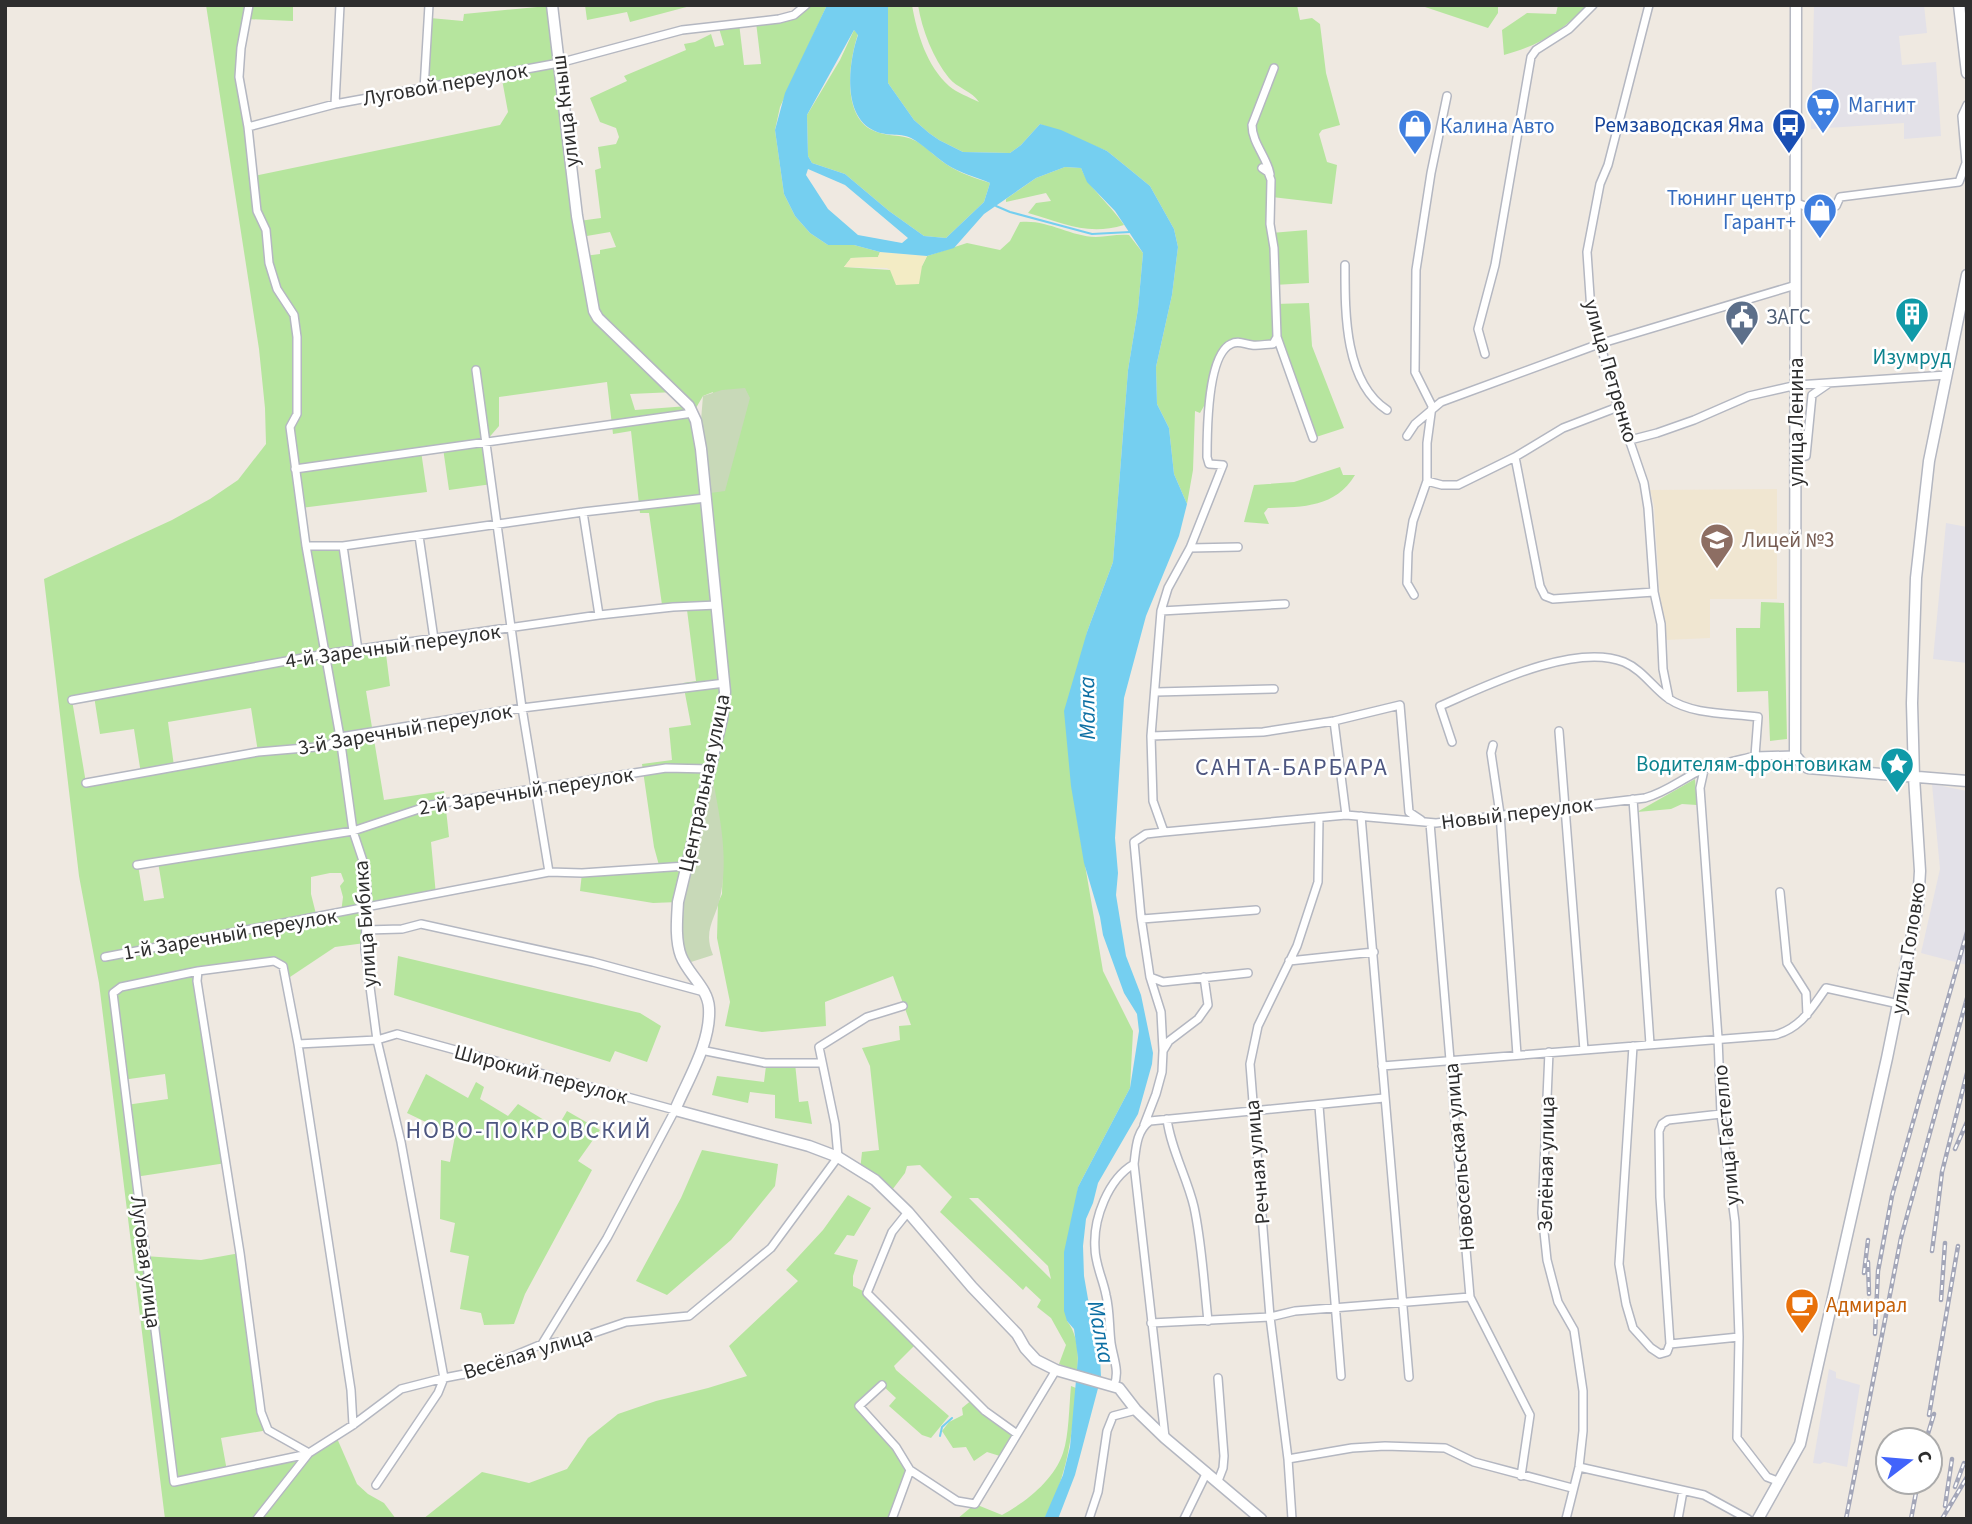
<svg xmlns="http://www.w3.org/2000/svg" width="1972" height="1524" font-family="'Source Sans 3',sans-serif">
<style>
.industrial{fill:#e3e1e8}
.education{fill:#f0e6d1}
.green{fill:#b6e59e;fill-rule:evenodd}
.sand{fill:#f3ecc5}
.cemetery{fill:#c8d9b8}
.water{fill:#75cff0;fill-rule:evenodd}
.lines{fill:none;stroke-linecap:round;stroke-linejoin:round}
.stream{stroke:#75cff0;stroke-width:2}
.street-casing{stroke:#b4b7c1;stroke-width:10}
.secondary-casing{stroke:#b4b7c1;stroke-width:13}
.street{stroke:#fff;stroke-width:7}
.secondary{stroke:#fff;stroke-width:10}
.rail-casing{stroke:#a3a6b8;stroke-width:4.5}
.rail{stroke:#fff;stroke-width:2;stroke-dasharray:5;stroke-linecap:butt}
.labels{text-anchor:middle;dominant-baseline:central;stroke-width:5;stroke-linejoin:round;paint-order:stroke}
.street-label{font-size:21px;fill:#2e2e2e;stroke:#fff}
.shop-label{font-size:21px;fill:#366cbe;stroke:#fff;text-anchor:start}
.transit-label{font-size:21px;fill:#164399;stroke:#fff;text-anchor:end}
.service-label{font-size:21px;fill:#4e5e75;stroke:#fff;text-anchor:start}
.culture-label{font-size:21px;fill:#0d838f;stroke:#fff}
.education-label{font-size:21px;fill:#785e54;stroke:#fff;text-anchor:start}
.food-label{font-size:21px;fill:#c56008;stroke:#fff;text-anchor:start}
.water-label{font-size:23px;font-style:italic;fill:#0d6fa3;stroke:#fff}
.quarter-label{font-size:24px;letter-spacing:2px;fill:#4d5680;stroke:#fff}
</style>
<rect width="100%" height="100%" fill="#efe9e1"/>
<!-- industrial -->
<path class="industrial" d="M1814,5H1924L1927,33L1899,36L1902,65L1936,62L1941,136L1904,139V123L1811,129Z
M1946,523L1967,527V663L1933,659Z
M1932,784L1967,791V965L1921,953L1940,869Z
M1829,1369L1836,1372V1378L1860,1385L1847,1467L1824,1462L1820,1464L1813,1463Z"/>
<!-- education -->
<path class="education" d="M1777,489V599H1710V638L1665,640L1660,599L1654,505L1650,490Z"/>
<!-- green -->
<path class="green" d="M206,5H293V21L246,19L239,77L254,176L500,125L508,112L501,74L559,63L579,221L601,218L595,170L601,168L598,147L616,144L619,137L616,128L600,122L590,98L627,81L624,76L686,50L684,44L695,42L711,34L715,47L724,45L718,25L739,23L744,65L761,64L756,22L779,19L806,5H827L780,107L775,130L784,194L795,216L810,233L828,245H854L880,252L878,257L851,258L844,267L890,270L922,266L927,256L967,243L1000,250L1010,241L1020,222C1047,219 1069,236 1096,237C1107,237 1117,234 1129,235L1143,253L1138,309L1128,370L1113,562L1087,632L1070,750L1075,806L1103,971L1133,1031L1130,1088L1078,1187L1067,1321C1078,1335 1079,1355 1077,1371L1059,1364L1066,1345L1051,1318L1037,1307L1041,1300L1026,1286L1023,1290L940,1212L952,1197L920,1165L907,1166L905,1173L889,1194L860,1171L862,1152L879,1150L870,1066L862,1048L900,1040L899,1026L911,1025L893,976L825,1002L826,1026L762,1032L725,1026L730,1002L717,938L718,903L722,894L723,860L715,850L712,798L716,754L730,692L720,611L716,540L707,469L705,418L713,392L703,396L693,413L725,683L678,902L653,903L580,891L582,873L660,869L654,847L642,764L672,760L669,728L691,725L683,683L696,681L687,610L663,612L649,513H640L631,431L613,434L607,382L499,397V426L486,441L492,484L449,490L443,448L421,451L427,492L301,508L306,546H343L358,650L385,646L390,686L366,691L384,800L444,791L449,837L431,842L436,895L366,909L365,943L335,947L287,979L283,966L273,961L198,971L226,1163L135,1177L145,1256L201,1260L240,1253L261,1412L268,1430L221,1438L227,1471L308,1453L336,1436L357,1484L368,1494L384,1503L396,1519H165L99,983L79,876L44,579L172,520L210,499L238,480L266,444L265,408L259,349ZM610,232L616,247L600,250V254L584,256L581,237ZM675,392L688,406L635,410L630,394ZM94,696L100,734L134,729L141,774L86,783L72,700ZM251,708L258,752L174,766L168,722ZM158,862L164,898L144,901L138,865ZM330,873H341L344,881L340,886L343,897L341,913L317,918L311,894V877ZM165,1074L168,1099L126,1105L122,1080ZM969,1198H978L1048,1266L1051,1279Z
M585,5H694L630,22L627,12L587,20Z
M888,5H912C917,34 927,66 949,86C957,93 969,97 979,102C972,91 957,88 949,78C933,58 922,30 918,5H1297L1300,20L1312,18L1320,24L1326,73L1340,125L1322,130L1319,134L1327,162L1337,165L1332,204L1272,197L1271,233L1307,230L1309,283L1274,285L1275,304L1309,303L1312,346L1344,428L1313,438L1277,338L1273,344L1246,343L1224,349L1208,399L1200,413L1195,411L1193,470L1187,504L1174,474L1169,428L1157,404L1156,367L1172,295L1178,247L1174,229L1150,186L1128,168L1107,151L1040,124L1021,145L1010,153L963,152L939,140L929,133L914,120L888,83Z
M1419,5H1498V13L1488,28Z
M1558,5H1587C1563,31 1538,46 1504,55L1502,30L1527,13L1556,14Z
M548,6L554,57L549,63L426,85L430,18L463,21L464,14Z
M854,30L858,34C849,61 842,112 870,129C886,138 901,133 916,141C927,147 935,157 946,164C959,173 975,178 990,183L984,202L946,238L924,236L889,211L845,174L812,163L808,156L807,115L840,60Z
M1065,167L1081,168C1090,190 1111,205 1124,225C1087,236 1063,223 1028,213L1036,203L1051,201L1046,193L1006,202V199L1036,178Z
M1340,467L1343,475H1355C1335,508 1302,507 1268,508L1264,513L1269,524L1244,522L1254,485L1294,482Z
M1761,602L1784,603L1787,739L1770,741L1768,691L1737,692L1736,628H1760Z
M1695,779L1697,805L1682,804L1671,809L1637,812Z
M398,956L640,1013L661,1026L647,1062L615,1051L610,1062L394,995Z
M795,1063L799,1102L808,1101L812,1124L775,1118V1095L750,1092L748,1103L712,1095L717,1076L764,1082L766,1066Z
M426,1074L468,1098L476,1082L484,1087L480,1099L508,1116L518,1104L557,1128L567,1111L600,1130L578,1161L592,1170L525,1294L514,1324L484,1325L481,1313L460,1309L469,1256L450,1252L455,1223L440,1219L441,1160L450,1162L455,1136L407,1113Z
M702,1150L778,1164L775,1186L731,1240L667,1295L636,1281L681,1198Z
M848,1195L871,1208L854,1236L847,1235L834,1254L858,1260L853,1276V1286L867,1293L917,1343L894,1366L896,1370L949,1416L931,1438L922,1435L889,1406L896,1398L882,1385L859,1405L896,1447L910,1470L889,1519H423L482,1472L529,1483L567,1469L588,1438L618,1414L656,1401L708,1388L747,1376L729,1346L798,1281L786,1270L823,1230Z
M1071,1386L1076,1388C1073,1433 1067,1479 1044,1519H957L975,1504L1002,1515C1026,1502 1054,1480 1063,1453C1069,1435 1069,1406 1071,1386Z
M973,1399L1017,1434L1003,1457L987,1452L974,1461L966,1447L953,1448L942,1431L949,1422L963,1415L962,1408Z"/>
<!-- sand -->
<path class="sand" d="M880,252L927,256L922,266L919,284L896,285L890,270L887,268L844,267L851,258L878,257Z"/>
<!-- cemetery -->
<path class="cemetery" d="M745,388L750,398L725,491L710,493L701,420L703,396L722,390Z
M713,780C720,818 728,855 721,893C717,918 702,929 713,955L691,962L684,952L681,931L685,893Z"/>
<!-- water -->
<path class="water" d="M827,5H888V83L914,120L929,133L939,140L963,152L1010,153L1021,145L1040,124L1061,130L1107,151L1128,168L1150,186L1174,229L1178,247L1172,295L1156,367L1157,404L1169,428L1174,474L1187,504L1179,536L1146,616L1124,698L1115,838L1118,873L1116,895L1126,956L1141,995L1153,1053L1152,1064L1138,1114L1098,1183L1093,1203L1086,1219L1083,1246L1084,1276L1088,1299L1099,1333L1101,1377L1075,1475L1058,1519H1044L1063,1475L1070,1447L1078,1358L1074,1329L1067,1321L1064,1311V1252L1078,1187L1130,1088L1139,1031L1137,1014L1124,993L1103,935L1100,917L1084,863L1071,786L1064,711L1087,632L1113,562L1128,370L1138,309L1143,253L1115,211L1087,182L1081,168L1065,167L1036,178L984,214L954,248L927,256L880,252L854,245H828L810,233L795,216L784,194L775,130L785,93ZM854,30L858,35C849,61 842,112 871,129C886,138 899,132 911,138C924,145 934,156 946,164C960,173 976,177 990,183L984,202L946,238L924,236L889,211L845,174L812,163L808,156L807,115ZM808,169L845,185L908,238L902,243L858,235L828,209L806,175Z"/>
<g class="lines">
<!-- stream -->
<path class="stream" d="M996,206L1010,212L1092,234L1130,232
M940,1436L942,1427L952,1418"/>
<!-- street casing -->
<g class="street-casing">
<path id="street" d="M249,5L241,48L239,77L248,127L257,211L266,230L269,263L277,289L294,315L297,337V414L290,427L306,546L340,737L353,831L365,867L367,893L365,949L377,1040L401,1142L444,1378L401,1389L353,1425L309,1453L257,1519
M1649,5L1608,165L1600,184L1587,252L1591,311L1618,407L1644,483L1648,508L1654,592L1661,624L1663,669L1669,699
M424,89L429,5
M335,104L340,5
M248,127L335,104L559,63L682,30L779,19L794,15L806,5
M1270,174C1267,157 1252,143 1252,125L1274,68
M1794,202L1810,208L1836,206L1840,197L1959,182L1966,163L1962,116L1967,105
M1345,265C1345,311 1344,382 1387,410
M1277,337L1313,438
M1485,354L1478,329L1495,265L1531,57L1536,50L1569,29L1593,5
M476,370L522,708L549,872
M1407,436L1415,424L1441,402L1599,344L1796,285
M1630,440L1657,433L1694,420L1749,396L1797,385L1947,375
M1515,457L1540,586L1545,596L1553,599L1654,592
M1796,459L1806,456L1812,395L1828,384
M295,469L693,413
M1427,481L1442,485H1458L1515,457L1563,428L1618,407
M583,512L599,615
M419,536L434,639
M306,546H343L583,512L706,498
M343,546L358,650
M1190,548L1238,547
M1414,595L1407,583L1408,552L1413,521L1427,481V443L1432,406L1415,372L1416,270L1431,173L1447,96
M1161,611L1285,604
M1156,692L1274,689
M72,700L325,654L599,615L673,607L717,605
M1334,721L1346,815
M1559,731L1584,1050
M1151,736L1263,732L1334,721L1400,705L1409,812L1421,820
M1452,742L1440,706C1486,686 1574,642 1624,662C1643,670 1653,688 1669,699C1693,715 1730,713 1758,717L1755,756L1795,755
M1493,745L1491,753L1500,814L1517,1055
M1704,770L1700,788L1718,1038L1721,1114L1735,1222L1739,1337L1737,1438L1767,1477L1780,1482
M86,783L258,752L328,746L340,737L522,708L725,683
M1633,799L1650,1044
M1361,816L1409,1377
M1430,823L1470,1297L1530,1415L1521,1476
M1164,832L1153,801L1151,736L1161,611L1168,588L1190,548L1223,465L1209,464L1207,457C1207,434 1207,355 1231,344C1238,340 1244,344 1252,345C1258,346 1267,344 1273,344L1277,337L1274,248L1270,224L1271,180L1268,172L1262,168
M137,865L353,831L431,805L666,768L710,769
M1780,892L1787,963L1806,993L1807,1015
M1142,919L1256,910
M366,930L402,929L421,924L593,962L704,992
M105,957L549,872L582,873L686,866
M1289,961L1374,952
M198,971L121,987L113,993L174,1482L308,1454
M1248,973L1163,982L1150,977L1141,917L1134,842L1146,834L1164,832L1346,815L1436,823L1645,798C1664,793 1678,782 1695,773C1714,765 1735,761 1755,756
M1150,977L1161,1012L1163,1050
M298,1044L377,1040L397,1034L675,1110L607,1238L542,1344
M1633,1046L1619,1264L1626,1304L1633,1328L1651,1348L1660,1354L1667,1352L1670,1344L1739,1337
M701,1050L765,1063H822
M1549,1052L1542,1213L1547,1260L1558,1302L1574,1330L1583,1391V1431L1579,1467L1566,1519
M1382,1066L1775,1035C1801,1028 1811,1009 1826,988L1899,1004
M1319,1106L1341,1376
M1167,1119C1171,1150 1187,1177 1194,1207C1202,1244 1204,1284 1208,1321
M1144,1125L1156,1094L1162,1072L1163,1051L1169,1041L1198,1019L1208,1005L1204,977
M908,1212L892,1232L867,1293L985,1411L1017,1434
M1151,1323L1270,1317L1295,1311L1470,1297
M1670,1344L1660,1197L1659,1131L1662,1124L1668,1120L1721,1114
M882,1385L859,1406L896,1447L910,1470
M1114,1385C1120,1372 1113,1357 1111,1343C1109,1327 1110,1311 1106,1295C1103,1279 1095,1264 1095,1248C1093,1219 1108,1179 1134,1164
M1165,1437L1134,1164C1136,1149 1136,1131 1150,1121L1384,1098
M309,1453L268,1430L261,1412L240,1253L197,981L198,971L274,961L283,966L298,1044L351,1390L353,1425
M1288,1459L1352,1448L1385,1446L1445,1448L1474,1462L1572,1488
M1579,1467L1704,1495L1748,1519
M1218,1481L1223,1468L1224,1456L1218,1378
M376,1485L438,1393L444,1378L475,1372L542,1344L570,1341L626,1322L689,1316L771,1248L838,1157L835,1124L819,1047L867,1017L903,1006
M892,1519L910,1470L957,1501L975,1504L1056,1370
M1089,1519L1098,1492L1107,1431L1113,1416L1136,1410
M1184,1519L1207,1472
M1292,1519L1288,1459L1270,1317L1250,1064L1258,1026L1297,946L1318,882L1319,818
M1678,1519L1683,1491"/>
</g>
<!-- secondary casing -->
<g class="secondary-casing">
<path id="secondary" d="M552,5L577,216L594,311L598,318L689,406L696,421L701,449L725,692L722,719L678,902C677,919 675,940 681,956C688,974 708,988 709,1008C711,1043 688,1079 675,1110L809,1146L838,1157L875,1180L908,1212L972,1287L1017,1334L1025,1348L1036,1360L1056,1370L1119,1388L1136,1410L1165,1438L1261,1519
M1796,5L1795,755L1803,765L1808,768L1967,781
M1959,5L1967,73
M1758,1519L1800,1444L1887,1058L1918,905L1920,871L1914,777L1912,703L1916,578L1929,461L1967,275"/>
</g>
<!-- street -->
<use href="#street" class="street"/>
<!-- secondary -->
<use href="#secondary" class="secondary"/>
<!-- rail casing -->
<g class="rail-casing">
<path id="rail" d="M1955,1149L1967,1122
M1936,1221L1942,1172L1967,1073
M1932,1251L1937,1213
M1868,1262L1869,1294
M1864,1273L1868,1240
M1941,1300L1945,1243
M1875,1334L1878,1271L1892,1196L1967,932
M1929,1415L1958,1246
M1926,1440L1934,1414
M1955,1487L1964,1463
M1945,1506L1952,1459
M1846,1519L1901,1238L1967,998
M1911,1519L1918,1482
M1942,1519L1967,1477"/>
</g>
<!-- rail -->
<use href="#rail" class="rail"/>
</g>
<!-- icons -->
<defs>
<g id="supermarket-pin" transform="scale(1.75)"><path d="M0 17L-7.5 6A9.5 9.5 0 1 1 7.5 6Z" fill="#3f7fe0" stroke="#fff"/><path d="M-6-5.5h2.5l.6 2H6L4.5 2H-2.5L-4.4-4H-6ZM-1.5 3.2a1.3 1.3 0 1 0 .1 0ZM3 3.2a1.3 1.3 0 1 0 .1 0Z" fill="#fff"/></g>
<g id="bus-pin" transform="scale(1.75)"><path d="M0 17L-7.5 6A9.5 9.5 0 1 1 7.5 6Z" fill="#1a4fb4" stroke="#fff"/><path d="M-5-6H5V4H4V6H2V4H-2V6H-4V4H-5ZM-3.5-4V0h7V-4ZM-3.5 1.2v1.5H-2V1.2ZM2 1.2v1.5H3.5V1.2Z" fill="#fff"/></g>
<g id="shop-pin" transform="scale(1.75)"><path d="M0 17L-7.5 6A9.5 9.5 0 1 1 7.5 6Z" fill="#3f7fe0" stroke="#fff"/><path d="M-5-2.5h2.3a2.7 3.5 0 0 1 5.4 0H5L5.5 6h-11ZM-1.5-2.5h3a1.5 2.3 0 0 0-3 0Z" fill="#fff"/></g>
<g id="building-pin" transform="scale(1.75)"><path d="M0 17L-7.5 6A9.5 9.5 0 1 1 7.5 6Z" fill="#0f9aa8" stroke="#fff"/><path d="M-4-6H4V6H1V3H-1V6H-4ZM-2.5-4.3h1.7v1.8h-1.7ZM.8-4.3h1.7v1.8H.8ZM-2.5-1h1.7V.8h-1.7ZM.8-1h1.7V.8H.8Z" fill="#fff"/></g>
<g id="civic-pin" transform="scale(1.75)"><path d="M0 17L-7.5 6A9.5 9.5 0 1 1 7.5 6Z" fill="#5c6f8a" stroke="#fff"/><path d="M-.6-6.5H3V-4.5H.6V-3L4-1V1h2V6H-6V1h2V-1L-.6-3ZM-1.2 2.5V6h2.4V2.5Z" fill="#fff"/></g>
<g id="school-pin" transform="scale(1.75)"><path d="M0 17L-7.5 6A9.5 9.5 0 1 1 7.5 6Z" fill="#8d6e63" stroke="#fff"/><path d="M0-5L7-2L0 1L-7-2ZM-4 1L0 2.5L4 1V4Q0 6-4 4Z" fill="#fff"/></g>
<g id="sight-pin" transform="scale(1.75)"><path d="M0 17L-7.5 6A9.5 9.5 0 1 1 7.5 6Z" fill="#0f9aa8" stroke="#fff"/><path d="M0-6L1.8-2.2L6-1.7L2.9 1.2L3.7 5.4L0 3.3L-3.7 5.4L-2.9 1.2L-6-1.7L-1.8-2.2Z" fill="#fff"/></g>
<g id="cafe-pin" transform="scale(1.75)"><path d="M0 17L-7.5 6A9.5 9.5 0 1 1 7.5 6Z" fill="#e8710a" stroke="#fff"/><path d="M-5.5-4.5H6V0H3Q3 3.5 0 3.5H-2.5Q-5.5 3.5-5.5 0ZM3-3.2v2h1.7v-2ZM-6 4.5H4V6H-6Z" fill="#fff"/></g>
</defs>
<g fill-rule="evenodd">
<use href="#supermarket-pin" x="1823" y="105"/>
<use href="#bus-pin" x="1789" y="125"/>
<use href="#shop-pin" x="1415" y="126"/>
<use href="#shop-pin" x="1820" y="210"/>
<use href="#building-pin" x="1912" y="314"/>
<use href="#civic-pin" x="1742" y="317"/>
<use href="#school-pin" x="1717" y="540"/>
<use href="#sight-pin" x="1897" y="764"/>
<use href="#cafe-pin" x="1802" y="1305"/>
</g>
<g class="labels">
<!-- street labels -->
<g class="street-label">
<text transform="translate(445 84) rotate(-10)">Луговой переулок</text>
<text transform="translate(565 111) rotate(-97)">улица Кныш</text>
<text transform="translate(1611 371) rotate(74)">улица Петренко</text>
<text transform="translate(1796 422) rotate(-90)">улица Ленина</text>
<text transform="translate(393 646) rotate(-8)">4-й Заречный переулок</text>
<text transform="translate(405 729) rotate(-10)">3-й Заречный переулок</text>
<text transform="translate(704 783) rotate(-78)">Центральная улица</text>
<text transform="translate(526 791) rotate(-9)">2-й Заречный переулок</text>
<text transform="translate(1517 813) rotate(-7)">Новый переулок</text>
<text transform="translate(365 924) rotate(-94)">улица Бибика</text>
<text transform="translate(230 934) rotate(-10)">1-й Заречный переулок</text>
<text transform="translate(1908 948) rotate(-81)">улица Головко</text>
<text transform="translate(541 1074) rotate(15)">Широкий переулок</text>
<text transform="translate(1726 1135) rotate(-95)">улица Гастелло</text>
<text transform="translate(1459 1157) rotate(-95)">Новосельская улица</text>
<text transform="translate(1257 1162) rotate(-95)">Речная улица</text>
<text transform="translate(1546 1164) rotate(-89)">Зелёная улица</text>
<text transform="translate(146 1262) rotate(83)">Луговая улица</text>
<text transform="translate(528 1353) rotate(-17)">Весёлая улица</text>
</g>
<!-- shop labels -->
<g class="shop-label">
<text x="1848" y="105">Магнит</text>
<text x="1440" y="126">Калина Авто</text>
<text x="1796" y="198" text-anchor="end">Тюнинг центр<tspan x="1796" dy="24">Гарант+</tspan></text>
</g>
<!-- transit labels -->
<g class="transit-label">
<text x="1764" y="125">Ремзаводская Яма</text>
</g>
<!-- service labels -->
<g class="service-label">
<text x="1766" y="317">ЗАГС</text>
</g>
<!-- culture labels -->
<g class="culture-label">
<text x="1912" y="357">Изумруд</text>
<text x="1872" y="764" text-anchor="end">Водителям-фронтовикам</text>
</g>
<!-- education labels -->
<g class="education-label">
<text x="1742" y="540">Лицей №3</text>
</g>
<!-- food labels -->
<g class="food-label">
<text x="1826" y="1305">Адмирал</text>
</g>
<!-- water labels -->
<g class="water-label">
<text transform="translate(1087 708) rotate(-91)">Малка</text>
<text transform="translate(1101 1332) rotate(79)">Малка</text>
</g>
<!-- quarter labels -->
<g class="quarter-label">
<text x="1292" y="767">САНТА-БАРБАРА</text>
<text x="529" y="1130">НОВО-ПОКРОВСКИЙ</text>
</g>
</g>
<!-- border -->
<rect width="1972" height="1524" fill="none" stroke="#2e2e2e" stroke-width="14"/>
<!-- north arrow -->
<g transform="translate(1909 1461) rotate(74)"><circle r="33" fill="#ffffff" stroke="#ababab" stroke-width="2"/>
<path d="M0-5L12 26L0 18L-12 26Z" fill="#4264fb"/>
<text y="-10" font-size="19" font-weight="bold" text-anchor="middle" fill="#2e2e2e">С</text>
</g>
</svg>
